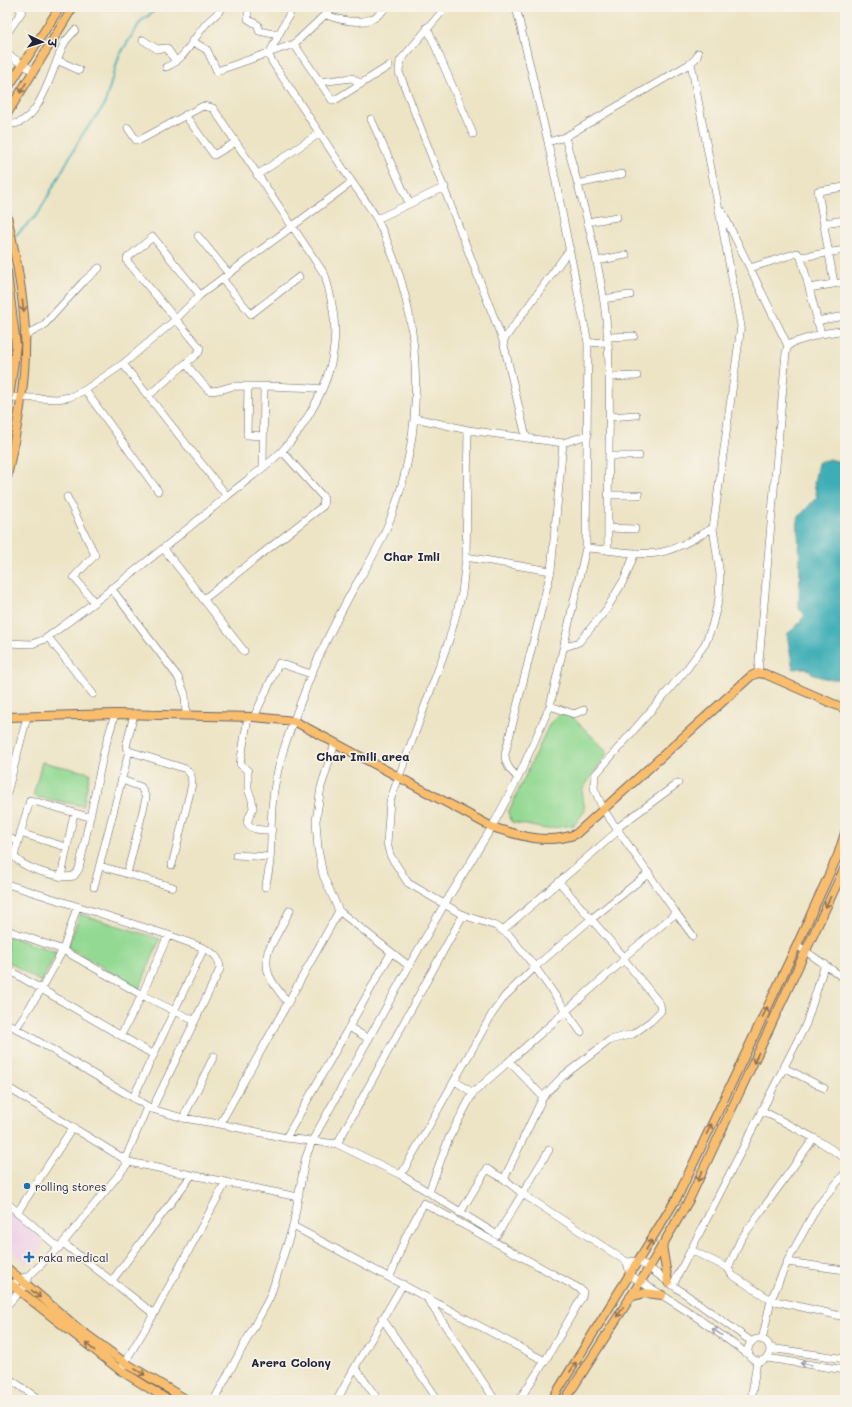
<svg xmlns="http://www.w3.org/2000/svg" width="852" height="1407" font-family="Mali,'Playpen Sans Deva',sans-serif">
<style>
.built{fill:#eed0e8}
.green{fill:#93d993;stroke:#5a7e67}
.water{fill:#3daeb6;stroke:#306878}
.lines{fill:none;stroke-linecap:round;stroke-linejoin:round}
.stream{stroke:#3daeb6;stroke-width:2}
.minor-casing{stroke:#69666b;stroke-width:8}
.major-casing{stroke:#69666b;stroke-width:10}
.minor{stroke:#fff;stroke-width:7}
.major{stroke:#f9be6d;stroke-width:8}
.oneway{stroke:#8e7054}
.oneway2{stroke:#9c9ca7}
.poi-dot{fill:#1f6fb2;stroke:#f7f3e8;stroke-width:1.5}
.labels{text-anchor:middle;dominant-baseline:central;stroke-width:3.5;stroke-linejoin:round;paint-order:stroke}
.poi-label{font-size:11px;fill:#22223b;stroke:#f7f3e8;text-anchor:start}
.neighbourhood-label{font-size:12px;font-weight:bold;fill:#22223b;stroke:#f7f3e8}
</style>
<rect width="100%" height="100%" fill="#f7f3e8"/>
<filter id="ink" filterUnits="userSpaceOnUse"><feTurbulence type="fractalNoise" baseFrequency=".025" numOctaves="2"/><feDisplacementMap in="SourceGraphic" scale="8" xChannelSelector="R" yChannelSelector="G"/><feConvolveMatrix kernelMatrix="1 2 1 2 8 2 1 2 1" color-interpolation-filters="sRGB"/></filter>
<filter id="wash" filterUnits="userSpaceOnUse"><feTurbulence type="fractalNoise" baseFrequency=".012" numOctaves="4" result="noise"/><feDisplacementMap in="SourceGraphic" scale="16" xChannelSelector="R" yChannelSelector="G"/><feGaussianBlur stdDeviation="0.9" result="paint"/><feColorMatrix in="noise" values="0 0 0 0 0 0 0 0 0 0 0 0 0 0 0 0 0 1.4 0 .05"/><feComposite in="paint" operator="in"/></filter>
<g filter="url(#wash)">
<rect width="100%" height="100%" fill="#ede4c5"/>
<!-- built -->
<path class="built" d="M7,1207L45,1244L27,1265L7,1246Z"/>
<!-- green -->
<path class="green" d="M560,714H569L608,752L582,790L585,811L574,825L546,829L512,822L508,813L550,723Z
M42,762L90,773L83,806L33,796Z
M80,914L160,939L139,989L68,947Z
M7,936L57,952L41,982L7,961Z"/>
<!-- water -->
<path class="water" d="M829,459L845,463V685L842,679C828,680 816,678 806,668L793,669L787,634L795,628L805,615L799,609L800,560L797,519L817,497L814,483L818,463Z"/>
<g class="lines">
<!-- stream -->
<path class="stream" d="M15,236L38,214L82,135L104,106L119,56L141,21L160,7"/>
</g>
</g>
<g filter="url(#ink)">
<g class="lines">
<!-- minor casing -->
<g class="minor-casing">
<path id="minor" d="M446,7L400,61L399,72L503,341L526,437
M248,13V19L258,25L259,31L278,35
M326,15C340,20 360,25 374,18C379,15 383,10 387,7
M427,27L473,134
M7,33L21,13L22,11L18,7
M143,40L157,49L167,48L176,62
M192,41L207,50L217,71L294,44L333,7
M294,44L332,100H335L389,66
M7,54L33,71
M57,60L79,70
M691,63L741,326L713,528L720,575L719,598L712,626L705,644L686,670L595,775L594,788L603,809L676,913L623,958L660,1004L661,1011L651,1021L633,1034L610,1040L563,1076L543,1097L504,1179L523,1194L627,1262L638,1261L649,1268L752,1342
M166,67C185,60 192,40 205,25C210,19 218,14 223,7
M319,82L352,78L361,84
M185,115L214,155L236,142
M371,119L409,203
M7,124C41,128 52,65 65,42C68,38 72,34 75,30
M565,137C583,204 604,272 608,342C612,411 607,480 608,548
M548,142L565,137L691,63L697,57L698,53
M257,175L320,133
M578,184L622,174
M722,211L788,346
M377,219L445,187
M587,222L617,217
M824,223L845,220
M198,236L229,274
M801,257L845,250
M597,261L626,255
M750,268L797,253L801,257L821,334
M222,279L251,314L299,277
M834,283L818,191L845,187
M809,288L845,282
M603,299L630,295
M816,321L845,316
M25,336L43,326L83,282L99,268
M608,337L634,336
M503,341L570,249
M588,343L608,342
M123,364L227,496
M186,364L208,390C217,393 226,387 235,386C264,386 294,386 322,389
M609,377L637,376
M248,386L247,435L263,436
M85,390L158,491
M148,396L199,352L200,348L127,261V258L153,237L200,295
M10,397L57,399L70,397L85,390L123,364L175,320L200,295L352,182
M610,417L636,415
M415,418L468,430L563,443L588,435
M468,430L466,557L462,593L449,640L390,801L387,843L390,855L408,883L463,915L496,926L509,935L535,967L581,1032
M609,456H639
M263,467L264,387
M609,495H639
M67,497L95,555L74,577L94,602
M608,528L635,529
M586,548C609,549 634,556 657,553C677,550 696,537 713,528
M164,549L244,651
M466,557L551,571
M111,588L178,677L185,694L186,715
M204,599L323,506L324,498L282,451
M48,637L93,694
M7,643L32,644L45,639C107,594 167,546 226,497C244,482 266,467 282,451C302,430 323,395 330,367C339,335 334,306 325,275L213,108L203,106L140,140H136L128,128
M565,647L579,642L606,610L625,578L635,553
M758,673L786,352L788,346L792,343L821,334L845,330
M550,706L574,714L584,710
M134,714L126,747L129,751L186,769L191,775L192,784L172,865
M248,717L240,764L248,771V789L252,800L253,808L247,822C251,831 263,830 272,830
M254,717L279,663L311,674
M335,743L321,787L316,821L318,849L323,875L339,911L409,966
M518,778C511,771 505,765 505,754L551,571L563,443
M122,780L141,787L146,798L127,874
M7,793L27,717
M89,817L30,800L14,856C23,869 60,879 74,876L79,869L104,751L115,714
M617,828L678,783
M20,833L66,847
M7,837L12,839
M236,855L270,857
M100,866L173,887
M61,877L74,813
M559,882L624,957
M7,884L168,935L204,948L133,1098
M94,887L129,751
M265,887C274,859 269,827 273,798C277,761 292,725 305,691C317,657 334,625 351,593C362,574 375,555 384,534C428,435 426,319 378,221C369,204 356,189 346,173C321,135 296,98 271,60L269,54L293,7
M676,913L693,936
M7,930L63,950L142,995L195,1021
M503,930L619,830
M797,945L845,979
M7,969L154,1055
M288,1003C274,984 263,976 268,951L290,910
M7,1023L152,1109L183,1118L220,1124L286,1138L337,1144L401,1175L497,1235L549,1150
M349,1027L369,1039
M16,1028L41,990L63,950L77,907
M121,1035L142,995L168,935
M509,1061L543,1097
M783,1067L824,1088
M455,1081L473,1093
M7,1087L129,1162L298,1197
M152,1109L220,969C220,957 213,953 204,948
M761,1110L814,1138L845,1158
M183,1118L214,1056
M220,1124L339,911
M286,1138L391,953
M814,1138L741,1239L728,1268L732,1275L771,1300L845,1317
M337,1144L463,915
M125,1160L147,1107
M401,1175L492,1014L505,996L535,967L590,920L649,873
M429,1192L449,1138L473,1093L624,960
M7,1203L59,1248
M17,1213L73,1127
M460,1213L487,1169L504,1179
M293,1226L545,1361
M63,1243L154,1314
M691,1250L728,1268
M627,1262L630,1275L692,1314L749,1355
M787,1262L845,1270
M390,1277L406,1236L424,1203L580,1289L583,1292L582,1297L545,1361L519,1400
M111,1282L191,1176
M673,1285L806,1024L825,964
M7,1291L19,1279L25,1277
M426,1297L495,1400
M7,1305L26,1285L29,1276L63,1243L129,1162
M382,1318L438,1400
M748 1350a11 11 0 1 1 22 0a11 11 0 1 1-22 0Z
M762,1340L771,1300L787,1262L817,1207L845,1173
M770,1348L845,1359
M767,1358L845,1370
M122,1367L154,1314L226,1182
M7,1377L40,1400
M214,1400L270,1297L293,1226L305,1160L312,1141L409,966L444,905L492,827L518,778L550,706L586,548L588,343L548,142L516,7
M337,1400L355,1367
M378,1400L355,1367L403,1284
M751,1400L757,1361"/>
</g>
<!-- major casing -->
<g class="major-casing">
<path id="major" d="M7,89L60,7
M7,114L73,7
M7,216C15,253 23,291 25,330C27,379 17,429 7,477
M7,272L16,345L7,415
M7,717L115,714L254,717L294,721L492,827C520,836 548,845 576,834L751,676L758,673L765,674L845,709
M662,1245L668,1282
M7,1268L79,1329L124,1362L187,1400
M7,1281L120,1370L168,1400
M630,1297L645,1293L662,1295
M552,1400L678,1196L797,945L838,855L845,833
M565,1400L649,1268L689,1200L845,867"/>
</g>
<!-- minor -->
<use href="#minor" class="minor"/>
<!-- major -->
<use href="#major" class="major"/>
</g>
<!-- one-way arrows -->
<defs><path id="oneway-shaft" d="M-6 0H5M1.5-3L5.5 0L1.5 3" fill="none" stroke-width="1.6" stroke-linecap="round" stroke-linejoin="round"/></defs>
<g class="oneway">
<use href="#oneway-shaft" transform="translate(23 88) rotate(121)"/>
<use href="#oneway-shaft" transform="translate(23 306) rotate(84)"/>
<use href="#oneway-shaft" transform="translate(828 902) rotate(115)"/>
<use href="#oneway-shaft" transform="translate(765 1012) rotate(-64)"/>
<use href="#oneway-shaft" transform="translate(756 1058) rotate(115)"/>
<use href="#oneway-shaft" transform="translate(709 1129) rotate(-65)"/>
<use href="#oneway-shaft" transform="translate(700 1176) rotate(115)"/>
<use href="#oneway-shaft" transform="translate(649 1245) rotate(-58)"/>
<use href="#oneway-shaft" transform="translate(36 1294) rotate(40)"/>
<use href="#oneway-shaft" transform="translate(620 1312) rotate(122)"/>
<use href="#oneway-shaft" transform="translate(90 1347) rotate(-142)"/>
<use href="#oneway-shaft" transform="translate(573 1367) rotate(-58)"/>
<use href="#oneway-shaft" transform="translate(140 1372) rotate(31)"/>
</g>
<g class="oneway2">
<use href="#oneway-shaft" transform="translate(717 1332) rotate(-145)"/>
<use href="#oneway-shaft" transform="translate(806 1364) rotate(-171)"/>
</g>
</g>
<!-- markers -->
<g class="poi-dot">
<circle cx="27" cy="1186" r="4"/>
<path d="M27 1251h4v4h4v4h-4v4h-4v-4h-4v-4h4z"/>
</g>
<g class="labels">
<!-- poi labels -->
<g class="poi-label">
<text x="35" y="1186">rolling stores</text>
<text x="38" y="1257">raka medical</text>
</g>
<!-- neighbourhood labels -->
<g class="neighbourhood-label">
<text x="412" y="556">Char Imli</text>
<text x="363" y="756">Char Imili area</text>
<text x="291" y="1362">Arera Colony</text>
</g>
</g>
<!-- margin -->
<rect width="852" height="1407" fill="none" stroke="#f7f3e8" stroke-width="24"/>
<!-- north arrow -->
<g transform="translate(42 42) rotate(94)" stroke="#f7f3e8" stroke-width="3" paint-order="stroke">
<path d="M0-3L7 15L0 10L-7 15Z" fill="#22223b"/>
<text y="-6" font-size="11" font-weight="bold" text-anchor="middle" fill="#22223b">उ</text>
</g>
</svg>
